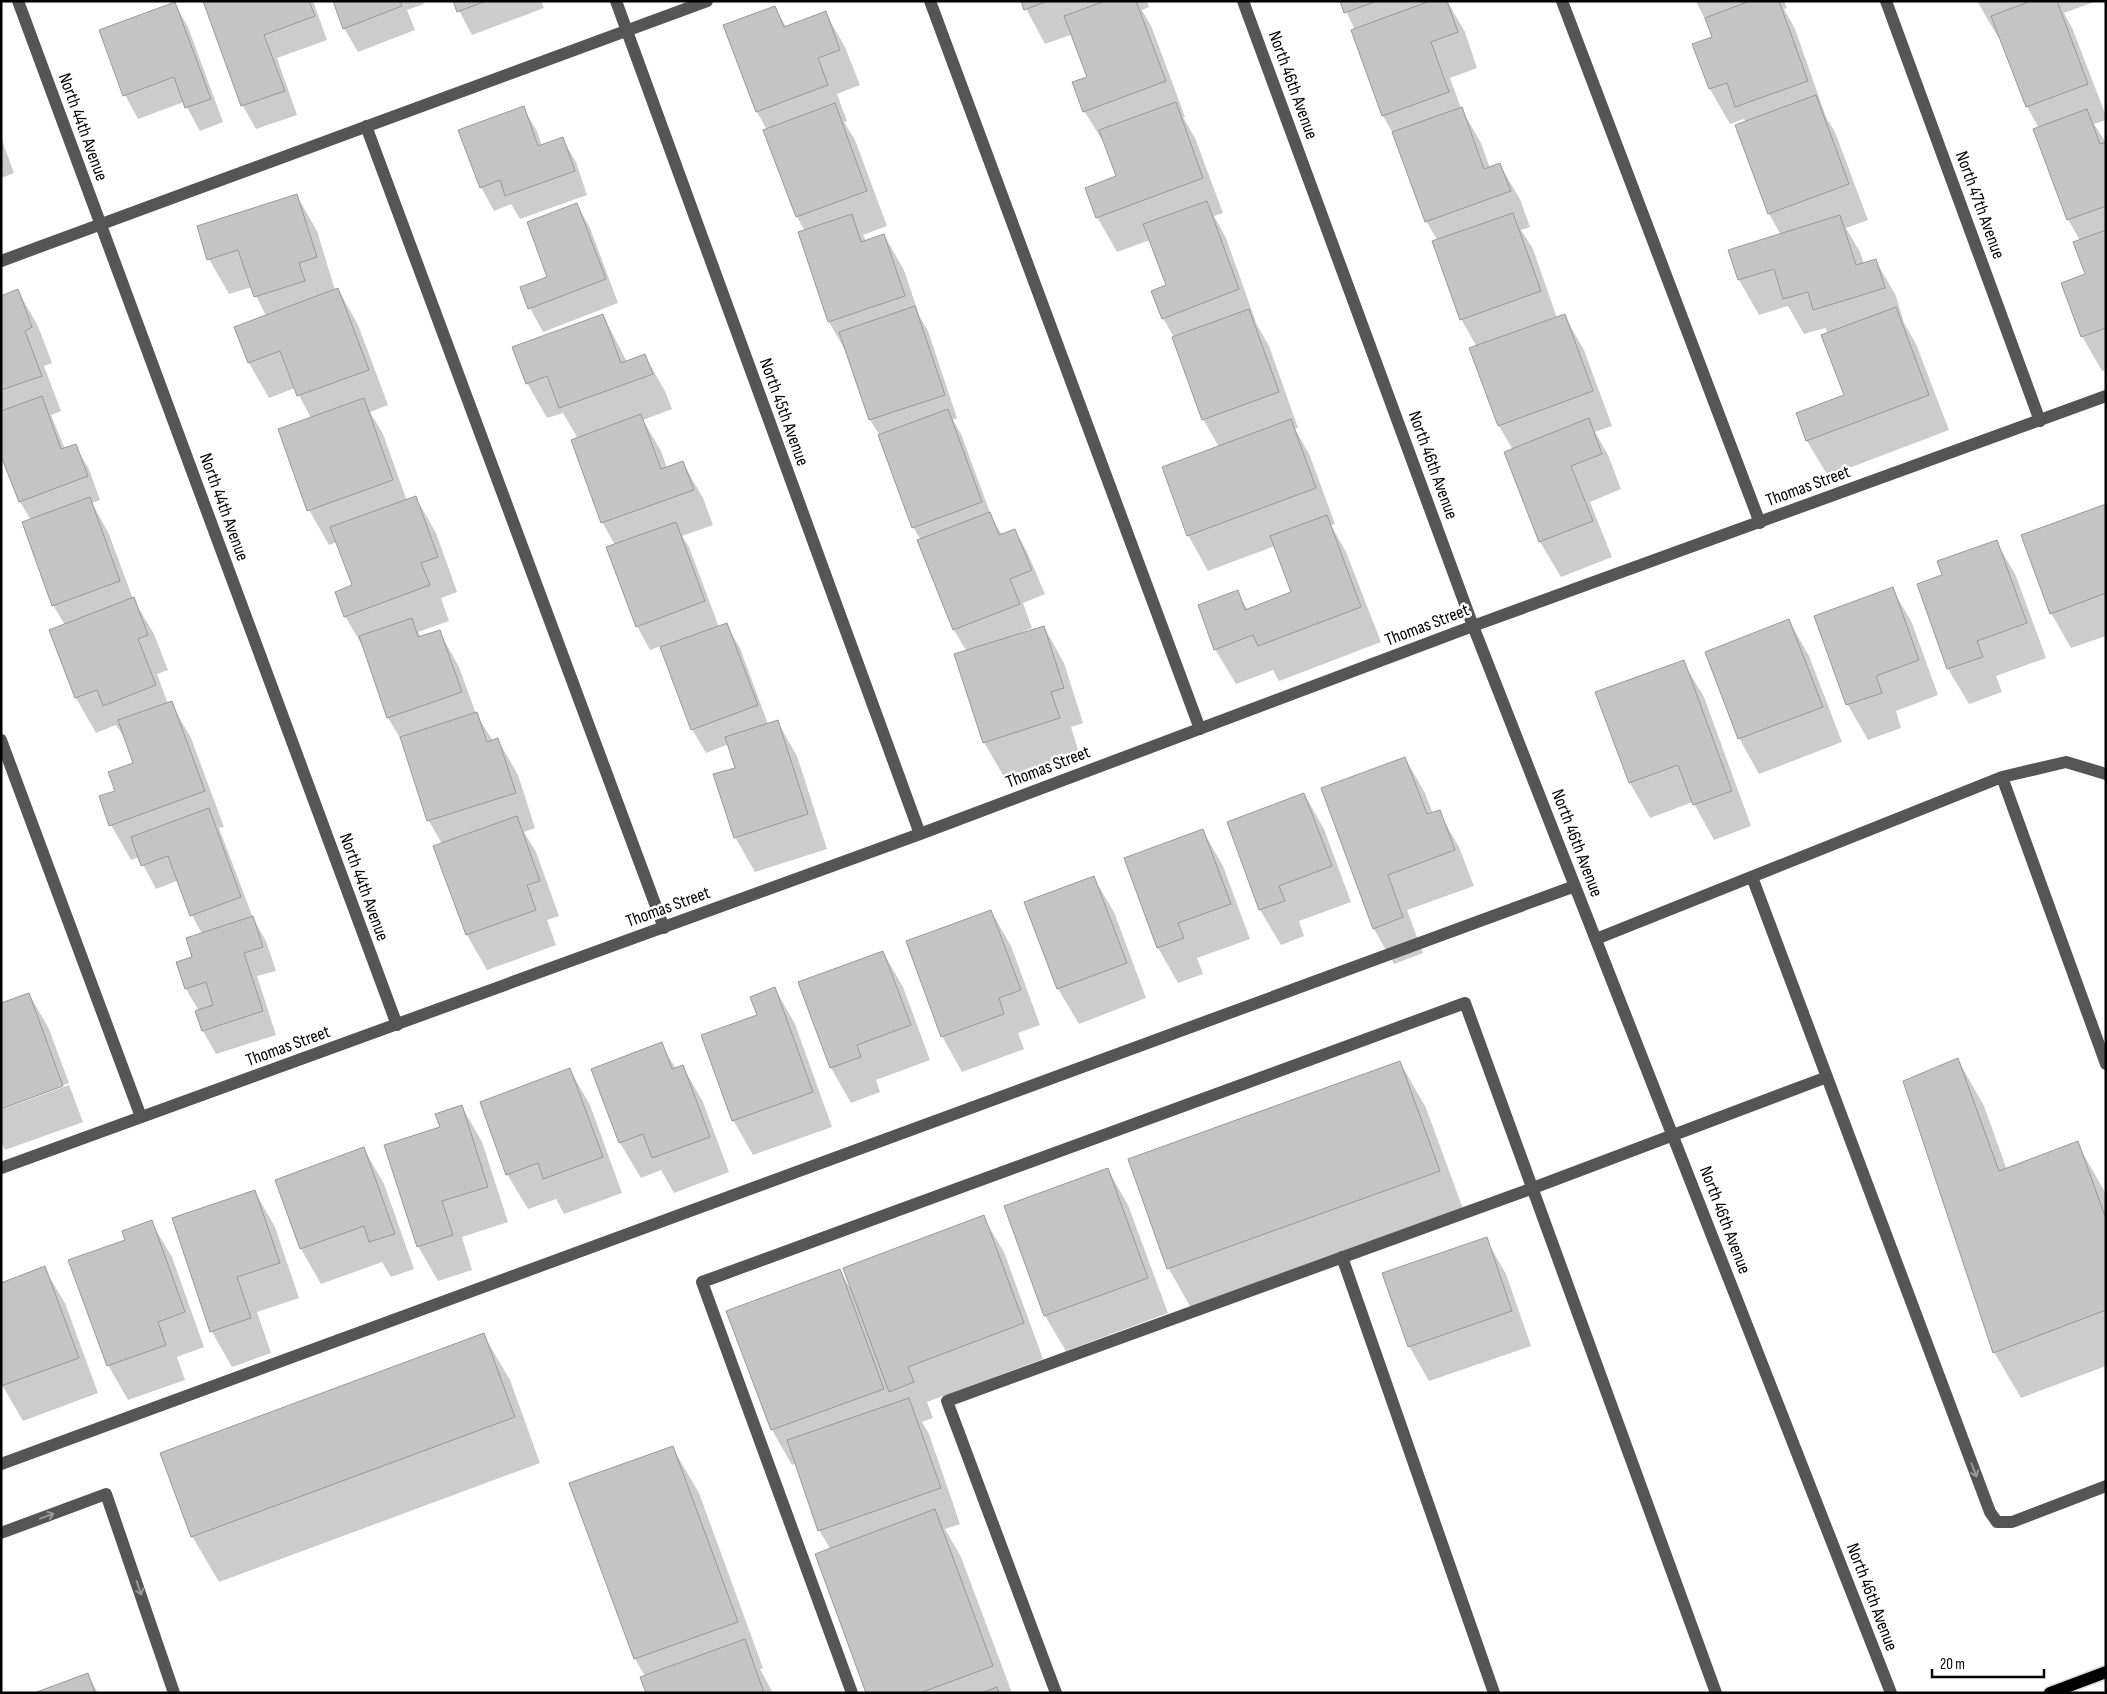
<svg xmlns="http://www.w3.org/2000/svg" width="2107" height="1694" font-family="'Sofia Sans Condensed',sans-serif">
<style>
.shadow{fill:#0003}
.building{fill:#c4c4c4;stroke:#999}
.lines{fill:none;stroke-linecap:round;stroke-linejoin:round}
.major-casing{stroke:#dbdbdb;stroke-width:15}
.minor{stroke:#555;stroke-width:12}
.major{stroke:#000;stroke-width:12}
.oneway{stroke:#999}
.labels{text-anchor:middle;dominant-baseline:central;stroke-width:5;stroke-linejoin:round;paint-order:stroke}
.street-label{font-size:18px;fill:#000;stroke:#fff}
</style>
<rect width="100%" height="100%" fill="#fff"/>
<!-- shadow -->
<path class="shadow" d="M205,1H313L327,40L277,58L297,115L256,129L243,106Z
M334,1H423L424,4L407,10L415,30L358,52L344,28Z
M454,1H541L544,8L472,35Z
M1022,1H1147L1149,7L1142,10L1152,28L1185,117H1183L1195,138L1223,213L1214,216L1226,238L1257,325L1269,346L1298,428L1295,429L1310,456L1335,524L1331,525L1346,552L1381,642L1279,681L1273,670L1236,684L1215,649L1237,592L1248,610L1293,592L1275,546L1208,571L1188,535L1219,447L1203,419L1175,339L1163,318L1168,286L1150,240L1117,252L1097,217L1118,177L1106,146L1084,111L1089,78L1073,34L1045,44Z
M1341,1H1447L1465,32L1477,68L1450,78L1461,108L1481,143L1490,168L1499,164L1520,199L1530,227L1521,230L1533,249L1557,318L1564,315L1584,350L1612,426L1595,432L1608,455L1621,489L1590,502L1612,557L1561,577L1540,542L1505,453L1513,450L1499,426L1471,349L1477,347L1461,319L1438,241L1426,221L1395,137L1383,116L1352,31L1355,30Z
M1696,1H1784L1787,8L1784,9L1795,29L1826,117L1835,132L1868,220L1846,228L1860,252L1864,264L1876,261L1896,296L1904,323L1916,344L1949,430L1828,476L1807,441L1797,414L1845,396L1828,333L1825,328L1804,334L1788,306L1759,315L1739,280L1730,251L1781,235L1769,214L1746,122L1744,119L1730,124L1710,89L1694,45L1714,38Z
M1977,1H2097L2064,13L2073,30L2106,116V120L2094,124L2106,143V370L2102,371L2082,336L2086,275L2080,241L2068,219L2039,128L2027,107L2000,36L1998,37Z
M175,4L188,27L223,122L200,131L184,102L138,119L125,95Z
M775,7L786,27L825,12L845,47L860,85L837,94L847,121L844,122L855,140L887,226L863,235L866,241L884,235L904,270L919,315L928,331L957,418L953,420L961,434L992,518L1002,535L1015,530L1028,554L1045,594L1023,603L1032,628L1020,633L1021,635L1044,627L1064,663L1083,723L1071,727L1079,753L1004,777L984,742L967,652L954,630L921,540L913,527L880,436L870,420L848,355L829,322L799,233L805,231L797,217L765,131L767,130L757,112L725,26Z
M523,108L537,131L542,146L562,138L576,162L587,195L520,219L511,204L494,211L481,187Z
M1,138L14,173L1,178Z
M297,196L317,231L335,290L338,289L358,325L388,405L370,412L383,434L407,501L416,498L436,533L457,592L441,598L449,621L418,632L421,637L439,631L459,667L476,714L493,741L498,740L518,775L535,828L524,832L536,852L559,916L547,920L556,945L487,970L467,935L442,844L429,821L403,743L388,718L366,652L345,616L353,586L337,542L329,545L309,510L311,418L295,388L269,398L249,363L236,327L266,316L252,287L229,294L209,259Z
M577,205L590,228L618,303L543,332L530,308L549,278Z
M18,291L38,326L52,363L44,366L61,411L51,415L65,449L75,446L89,469L100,500L92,503L109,534L133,599L154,634L168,670L157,674L168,704L171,703L191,738L224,827L219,828L253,918L266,941L276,971L257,976L276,1035L216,1054L203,1031L196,1012L199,1011L186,989L193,958L202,934L192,915L179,880L156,889L139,857L131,860L111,825L135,764L126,740L116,725L96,733L76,698L65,625L53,605L31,520L20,502L1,452V297Z
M603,315L627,362L645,356L665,391L672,409L643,420L661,451L667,468L683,463L703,498L713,525L682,536L689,547L719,627L726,624L740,648L768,724L777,721L797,756L827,849L755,872L735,837L736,768L729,744L706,753L692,729L661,646L650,650L637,626L615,545L602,522L578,439L563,413L547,418L527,383Z
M2106,507V636L2071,648L2051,613Z
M1996,541L2016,576L2046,658L1996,676L2002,692L1969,704L1948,669L1918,585L1944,576Z
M1892,588L1912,623L1938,695L1896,711L1901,728L1868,740L1848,705L1815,617Z
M1789,621L1809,656L1842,742L1759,774L1739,738Z
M1683,662L1704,697L1751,826L1714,840L1693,802L1650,818L1630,783Z
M1405,758L1425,793L1433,814L1439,812L1459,847L1474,886L1407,910L1423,953L1394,964L1374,929L1322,788Z
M1304,794L1324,829L1351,902L1299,921L1304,936L1281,945L1260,910L1228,823Z
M1203,831L1223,866L1250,939L1197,958L1203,974L1178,983L1158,948L1126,859Z
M1093,877L1114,912L1146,998L1079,1024L1058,989L1026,903Z
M991,911L1011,946L1040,1025L1018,1033L1024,1049L962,1072L942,1036Z
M883,952L903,987L930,1060L876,1080L880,1092L851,1103L831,1068Z
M775,989L795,1024L832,1127L753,1155L733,1120L758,1016Z
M29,994L49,1029L69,1083L1,1107Z
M661,1044L676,1069L683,1067L703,1102L729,1172L674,1193L661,1170L641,1178L620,1143L593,1070Z
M1958,1060L1984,1106L2007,1170L2077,1143L2106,1194V1366L2021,1398L1994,1352Z
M1400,1062L1426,1108L1466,1217L1195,1315L1169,1269L1129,1160Z
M570,1070L590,1105L622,1193L564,1214L556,1199L528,1209L507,1174Z
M69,1085L83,1122L5,1150L1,1143V1110Z
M462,1107L482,1142L508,1222L462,1237L472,1270L438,1281L418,1246L441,1127Z
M364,1149L384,1184L414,1269L391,1277L382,1262L321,1284L301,1249L276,1180Z
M1108,1170L1128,1205L1168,1313L1066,1351L1045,1316L1006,1207Z
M255,1192L275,1227L299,1298L257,1312L271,1353L232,1367L212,1332L173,1219Z
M983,1217L1004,1252L1043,1359L927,1402L933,1418L922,1422L929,1434L960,1524L945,1529L961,1557L1012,1693H868L831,1550L819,1530L796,1463L792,1465L772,1430L728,1311L840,1270L849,1286Z
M151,1222L172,1257L204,1347L177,1357L185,1380L128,1400L108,1365L127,1240Z
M1486,1239L1506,1274L1531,1346L1429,1381L1409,1346Z
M44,1268L65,1303L98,1393L23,1421L1,1383Z
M483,1334L510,1380L540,1463L219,1582L192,1536Z
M672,1447L699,1493L763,1668L760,1669L773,1693H648L645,1676L635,1659L571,1484Z
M88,1675L98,1693H38Z"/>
<!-- building -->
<path class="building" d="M203,1H309L315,16L264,35L285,91L241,106Z
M333,1H400L402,6L343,29Z
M453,1H486L457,12Z
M1021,1H1048L1024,10Z
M1105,1H1136L1166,81L1083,112L1072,82L1087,77L1064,16Z
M1340,1H1377L1344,13Z
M1430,1H1447L1458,32L1431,42L1449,92L1382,116L1351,30Z
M1750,1H1779L1808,81L1735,107L1727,83L1709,89L1692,44L1712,37L1705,18Z
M2031,1H2057L2088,84L2026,107L1991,16Z
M175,2L211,99L185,108L174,77L123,96L99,30Z
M775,6L784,27L826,11L840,50L818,58L828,85L756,112L723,25Z
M1816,95L1849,184L1768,214L1735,125Z
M1176,102L1203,178L1096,218L1085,188L1116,176L1099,130Z
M835,103L867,191L796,217L763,130Z
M524,106L538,146L563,137L575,171L505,196L500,180L480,188L458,130Z
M1462,107L1484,169L1500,163L1511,191L1425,222L1392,132Z
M2087,109L2100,144L2106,142V206L2067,220L2033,129Z
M297,194L317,257L299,263L305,281L254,297L238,250L207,260L197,226Z
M1207,201L1239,289L1162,319L1151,291L1166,285L1143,224Z
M577,203L606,279L528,309L520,287L547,277L527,222Z
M1513,213L1541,291L1460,320L1432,241Z
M852,214L861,242L884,234L905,296L828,322L798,232Z
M1840,215L1856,265L1876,259L1885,288L1813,310L1808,292L1783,299L1774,269L1738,280L1728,250Z
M2106,230V328L2081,337L2061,283L2085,274L2073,242Z
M338,288L369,370L297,396L280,351L248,363L234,327Z
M18,289L32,327L25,331L42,376L1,390V296Z
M915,306L945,395L869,420L839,332Z
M1896,307L1929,395L1806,441L1796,413L1844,395L1821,335Z
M1249,309L1279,392L1202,420L1172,337Z
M603,314L621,363L645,354L653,374L559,408L547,376L526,384L512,347Z
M1565,314L1593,391L1498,426L1469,348Z
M42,396L61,449L76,444L88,476L19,502L1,456V411Z
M364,398L393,480L307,511L278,429Z
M948,409L982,502L912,528L878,435Z
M641,414L661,469L683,461L694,490L601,523L571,440Z
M1589,418L1602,454L1571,466L1593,521L1539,542L1504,452Z
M1291,419L1316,488L1187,536L1162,467Z
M416,496L438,557L421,563L430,585L344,617L335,592L352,585L330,527Z
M90,497L120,581L52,606L22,522Z
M2106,504V593L2050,614L2021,535Z
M990,512L999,535L1015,529L1032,570L1010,579L1020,604L953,630L917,540Z
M1327,515L1361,607L1258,646L1253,635L1214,650L1198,605L1238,590L1245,610L1291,592L1270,536Z
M676,522L705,601L636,627L606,547Z
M1997,540L2027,623L1977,641L1983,657L1947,669L1917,584L1942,575L1937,561Z
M1893,587L1919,660L1876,676L1882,693L1846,705L1814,616Z
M134,597L148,635L138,639L156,685L103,706L97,690L75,698L49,630Z
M412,618L418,637L440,630L462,692L387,718L359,636Z
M1789,619L1823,707L1738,739L1705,652Z
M727,623L758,705L691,730L660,647Z
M1044,626L1064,688L1051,692L1060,718L983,743L954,654Z
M1684,660L1732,791L1693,805L1678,765L1629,783L1595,692Z
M172,701L205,791L109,826L99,796L115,791L108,772L133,763L118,720Z
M477,712L487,742L498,738L516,793L427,821L400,737Z
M778,720L808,814L734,838L713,774L735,768L725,737Z
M1405,757L1427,814L1440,810L1455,850L1388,875L1403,917L1373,929L1321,788Z
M1304,793L1332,866L1279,886L1285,901L1259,910L1227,822Z
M209,808L241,897L190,916L168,856L141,866L131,837Z
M517,816L540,881L527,885L536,910L466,935L433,846Z
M1203,829L1231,904L1178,923L1184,938L1157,948L1124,858Z
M1094,876L1127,963L1057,989L1024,902Z
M991,910L1021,990L999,998L1004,1014L941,1037L906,941Z
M253,916L263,947L244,953L263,1011L202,1031L195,1011L213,1005L206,982L185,989L176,962L192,957L186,938Z
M883,951L911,1025L857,1045L861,1057L830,1068L798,982Z
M775,987L813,1092L732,1121L701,1035L757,1015L750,997Z
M29,993L63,1086L1,1109V1003Z
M662,1042L672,1069L683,1065L710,1137L652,1158L643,1134L619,1143L591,1069Z
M1958,1058L1999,1171L2078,1141L2106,1219V1310L1993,1353L1903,1081Z
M1400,1061L1440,1171L1167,1269L1128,1159Z
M570,1068L603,1157L543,1179L538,1163L506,1175L480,1102Z
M462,1105L488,1187L442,1201L453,1235L417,1247L384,1145L440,1127L435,1114Z
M364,1147L395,1234L369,1242L364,1226L300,1249L275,1180Z
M1108,1168L1148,1278L1044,1316L1004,1206Z
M255,1190L280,1263L237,1277L251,1318L210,1332L172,1218Z
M984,1215L1024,1323L908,1367L914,1382L889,1392L843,1268Z
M152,1220L185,1312L158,1322L166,1345L107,1366L68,1260L125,1240L122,1231Z
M1487,1237L1512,1311L1408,1347L1382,1273Z
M45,1266L79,1358L1,1386V1283Z
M840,1269L884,1389L771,1430L726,1311Z
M484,1333L515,1417L191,1537L160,1453Z
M909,1398L941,1488L818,1531L787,1440Z
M673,1446L738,1622L634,1659L569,1483Z
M935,1509L993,1666L920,1693H866L815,1554Z
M745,1639L764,1693H646L640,1677Z
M88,1673L95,1693H34Z
M997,1687L999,1693H982Z"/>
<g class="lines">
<!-- major casing -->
<g class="major-casing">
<path id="major" d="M2050,1693L2106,1672"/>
</g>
<!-- minor -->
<path class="minor" d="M18,1L397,1025
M616,1L920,834
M930,1L1200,729
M1243,1L1473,626L1891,1693
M1562,1L1760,523
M1886,1L2040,421
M366,126L664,928
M1,261L707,1
M1,740L141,1117
M2002,777L2066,762L2106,774
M1752,877L1990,1512L1997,1522H2012L2106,1486
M1596,939L2002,777L2106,1064
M1,1168L920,834L1473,626L2106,396
M1342,1257L1494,1693
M1,1464L1575,886
M1,1533L106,1494L174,1693
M852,1693L702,1282L1465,1003L1716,1693
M1056,1693L947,1401L1533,1188L1827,1077"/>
<!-- major -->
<use href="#major" class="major"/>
</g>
<!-- one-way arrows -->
<defs><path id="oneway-shaft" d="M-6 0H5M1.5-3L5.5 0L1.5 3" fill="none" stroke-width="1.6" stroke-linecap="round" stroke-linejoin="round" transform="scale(1.25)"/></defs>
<g class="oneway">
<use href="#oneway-shaft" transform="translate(1974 1470) rotate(69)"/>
<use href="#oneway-shaft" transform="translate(47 1516) rotate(-20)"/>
<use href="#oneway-shaft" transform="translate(139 1588) rotate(71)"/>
</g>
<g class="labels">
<!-- street labels -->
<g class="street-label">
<text transform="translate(1293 85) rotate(70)">North 46th Avenue</text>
<text transform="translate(83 127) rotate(70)">North 44th Avenue</text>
<text transform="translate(1980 205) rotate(70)">North 47th Avenue</text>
<text transform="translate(784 412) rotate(70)">North 45th Avenue</text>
<text transform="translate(1433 465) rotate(70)">North 46th Avenue</text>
<text transform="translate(1808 486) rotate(-20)">Thomas Street</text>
<text transform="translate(224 507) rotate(70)">North 44th Avenue</text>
<text transform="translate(1427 625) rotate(-21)">Thomas Street</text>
<text transform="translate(1048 767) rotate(-21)">Thomas Street</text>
<text transform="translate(1577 843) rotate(69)">North 46th Avenue</text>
<text transform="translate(364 887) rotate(70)">North 44th Avenue</text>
<text transform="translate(668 907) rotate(-20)">Thomas Street</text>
<text transform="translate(288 1046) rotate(-20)">Thomas Street</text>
<text transform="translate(1725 1220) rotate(69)">North 46th Avenue</text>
<text transform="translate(1872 1597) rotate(69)">North 46th Avenue</text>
</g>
</g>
<!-- border -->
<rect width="2107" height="1694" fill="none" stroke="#000000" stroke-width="5"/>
<!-- scale -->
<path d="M1932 1669v8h112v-8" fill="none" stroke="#000000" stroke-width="2.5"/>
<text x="1940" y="1669" font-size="15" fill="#000000" stroke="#ffffff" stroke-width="4" paint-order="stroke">20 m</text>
</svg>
